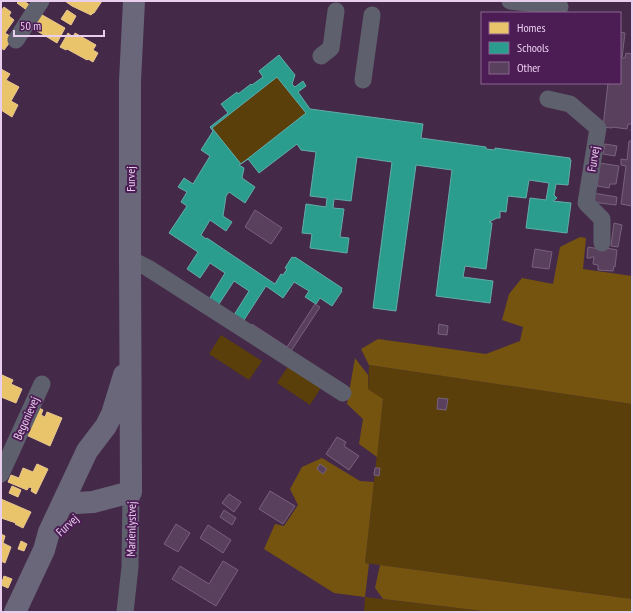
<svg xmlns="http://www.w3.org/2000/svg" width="633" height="613" font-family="'PT Sans Narrow',sans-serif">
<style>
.green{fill:#5a3f0a}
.forest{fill:#75540f}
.homes{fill:#e9c46a;stroke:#e9c792}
.schools{fill:#2a9d8f;stroke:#64acac;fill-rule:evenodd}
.building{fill:#59415d;stroke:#78627c}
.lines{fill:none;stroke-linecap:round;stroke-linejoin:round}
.minor{stroke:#5f606d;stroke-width:17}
.major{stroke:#696779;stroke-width:22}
.labels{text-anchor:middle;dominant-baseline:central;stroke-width:4;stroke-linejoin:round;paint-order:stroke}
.street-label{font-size:12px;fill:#eaceee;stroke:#4c1d55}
</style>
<rect width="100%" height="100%" fill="#442a48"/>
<!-- green -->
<path class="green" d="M277,77L306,113L241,164L212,128Z
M221,335L262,361L249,380L209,354Z
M289,365L322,386L310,405L277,383Z
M369,365L632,404V599L365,563L383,400L368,389Z
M365,597L491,612H364Z"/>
<!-- forest -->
<path class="forest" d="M580,237L586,238L583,269L632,276V404L369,365L361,349L378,339L486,354L520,341L523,327L502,320L509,294L522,278L553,284L560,247Z
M355,358L368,375V389L383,399L377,457L359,444L363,419L347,404Z
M322,458L360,481L374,482L365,563L369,564L365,597L334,593L264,549L275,524L284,526L298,505L290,489L302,467Z
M380,565L632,599V612H491L383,599L375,588Z"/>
<!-- homes -->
<path class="homes" d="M19,1H24L31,6L28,11L17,3Z
M65,1H102L94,13H93L91,15L72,6Z
M4,7L11,12L9,16L14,20L5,33L13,38L4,50L1,48V11Z
M67,10L76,16L71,25L61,19Z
M37,12L65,28L57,43L29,26Z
M68,33L73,37L75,33L96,45L93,50L98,53L93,62L88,59L87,60L67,49L66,50L60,47Z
M1,69L10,74L6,80L19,87L11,101L18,105L12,117L1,110Z
M2,375L13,380L11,384L22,389L16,403L1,397V376Z
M37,407L43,410L41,415L45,417L47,412L62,418L50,446L24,434Z
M37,464L48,469L36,494L31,491L32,488L29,487L27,490L8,482L11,475L19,478L23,468L33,472Z
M12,486L21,490L18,497L9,493Z
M1,499L31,512L23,528L15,524L16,523L1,518Z
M1,534L5,536L3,543L11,547L5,563L1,561Z
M21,541L27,544L24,551L18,549Z
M4,576L12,579L8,588L1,585Z"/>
<!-- schools -->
<path class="schools" d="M279,55L295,75L292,84L295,87L303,81L306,86L298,92L310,109L423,124L421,138L486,147V149L495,150V148L570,158V160H571L568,185L556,184L554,195L557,198L553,201L571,203L567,233L526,228L530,198L546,200L549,183L529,180L526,198L508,196L506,212L500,211V218H497L489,222L492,223L486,269L465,266L463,277L493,281L490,303L436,296L452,170L416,165L396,311L373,308L392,162L357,157L351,201L334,199L333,208L344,209L340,237L349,238L347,253L310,248L312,234L302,233L306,204L326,207L327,198L310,196L316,152L301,150L297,144L259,173L248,159L239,165L244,168L242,178L255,187L245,203L229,192L226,196L223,216L232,222L226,231L210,220L201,235L206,239L207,238L275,284L281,274L283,275L287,269L285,268L292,257L294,258L295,257L342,288L341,290L342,291L332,306L320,298L316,304L305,297L309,291L294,282L283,298L266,286L242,323L234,315L249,291L234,281L217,307L208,301L225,273L210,263L200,278L187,269L198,252L169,233L187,206L181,202L187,192L178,187L184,178L193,184L210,156L201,150L213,131L210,127L228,113L221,104L237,92L238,94L251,84L252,85L263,77L259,71ZM277,77L306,113L241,164L212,128Z"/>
<!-- building -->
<path class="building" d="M620,32L625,33L622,58H625L626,53L632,54V131H631L632,124H628L627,129L612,127V128L603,127L608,83H620Z
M629,141H632V206L621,204L626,166L621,165V159L627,160Z
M605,144L617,146L615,156L603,154Z
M600,163L619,166L616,184H610L609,188L597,186Z
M593,193L617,197L616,205L592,202Z
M255,210L282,228L271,244L245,227Z
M614,223L622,225L618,247L611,246Z
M588,247L606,250L607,248L617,250L615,267L614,266L613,271L598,270V265L593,264L594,257H591V258H587Z
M535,249L552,252L549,269L532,267Z
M315,304L320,307L289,354L249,328L252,324L287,347Z
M439,324L448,326L447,335L438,334Z
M438,398L448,399L446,410L437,409Z
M337,437L346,442L344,446L359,456L349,470L326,454Z
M320,464L327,469L323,474L317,469Z
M375,468H380L379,476L374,475Z
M270,491L295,506L283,524L259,509Z
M229,494L241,502L234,512L222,503Z
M224,510L236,518L232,525L220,517Z
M176,524L190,533L178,552L164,544Z
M208,525L231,540L223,553L200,538Z
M223,561L238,570L216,606L172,579L180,566L209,584Z"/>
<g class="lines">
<!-- minor -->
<path class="minor" d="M510,1L560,7
M16,40L41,1
M321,56L331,48L336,11
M363,80L372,15
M548,99L570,104L598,128L586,203L602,219V243
M130,259L148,268L343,393
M1,474L42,384
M125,612L130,567L131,492"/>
<!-- major -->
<path class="major" d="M64,500L77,503L93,502L131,492L130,259V81L134,1
M15,612L44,550L49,532L87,451L106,426L112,414L124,375"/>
</g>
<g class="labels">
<!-- street labels -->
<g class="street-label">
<text transform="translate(593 159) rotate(-81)">Furvej</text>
<text transform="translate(130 179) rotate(-90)">Furvej</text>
<text transform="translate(26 418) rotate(-66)">Begonievej</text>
<text transform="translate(67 525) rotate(-43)">Furvej</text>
<text transform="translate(131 529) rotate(-89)">Marienlystvej</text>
</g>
</g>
<!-- border -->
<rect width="633" height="613" fill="none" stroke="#eaceee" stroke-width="4"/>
<!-- legend -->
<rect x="481" y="12" width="140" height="72" fill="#4c1d55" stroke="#8b6492"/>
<rect x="489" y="22" width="20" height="12" fill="#e9c46a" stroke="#8b6492"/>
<text x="517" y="32" font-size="12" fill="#eaceee">Homes</text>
<rect x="489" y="42" width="20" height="12" fill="#2a9d8f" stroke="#8b6492"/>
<text x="517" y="52" font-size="12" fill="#eaceee">Schools</text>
<rect x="489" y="62" width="20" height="12" fill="#59415d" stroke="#8b6492"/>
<text x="517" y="72" font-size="12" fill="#eaceee">Other</text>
<!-- scale -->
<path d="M14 30v6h90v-6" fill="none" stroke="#eaceee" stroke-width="2"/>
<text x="20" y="30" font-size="12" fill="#eaceee" stroke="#4c1d55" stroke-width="3" paint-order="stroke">50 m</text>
</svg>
